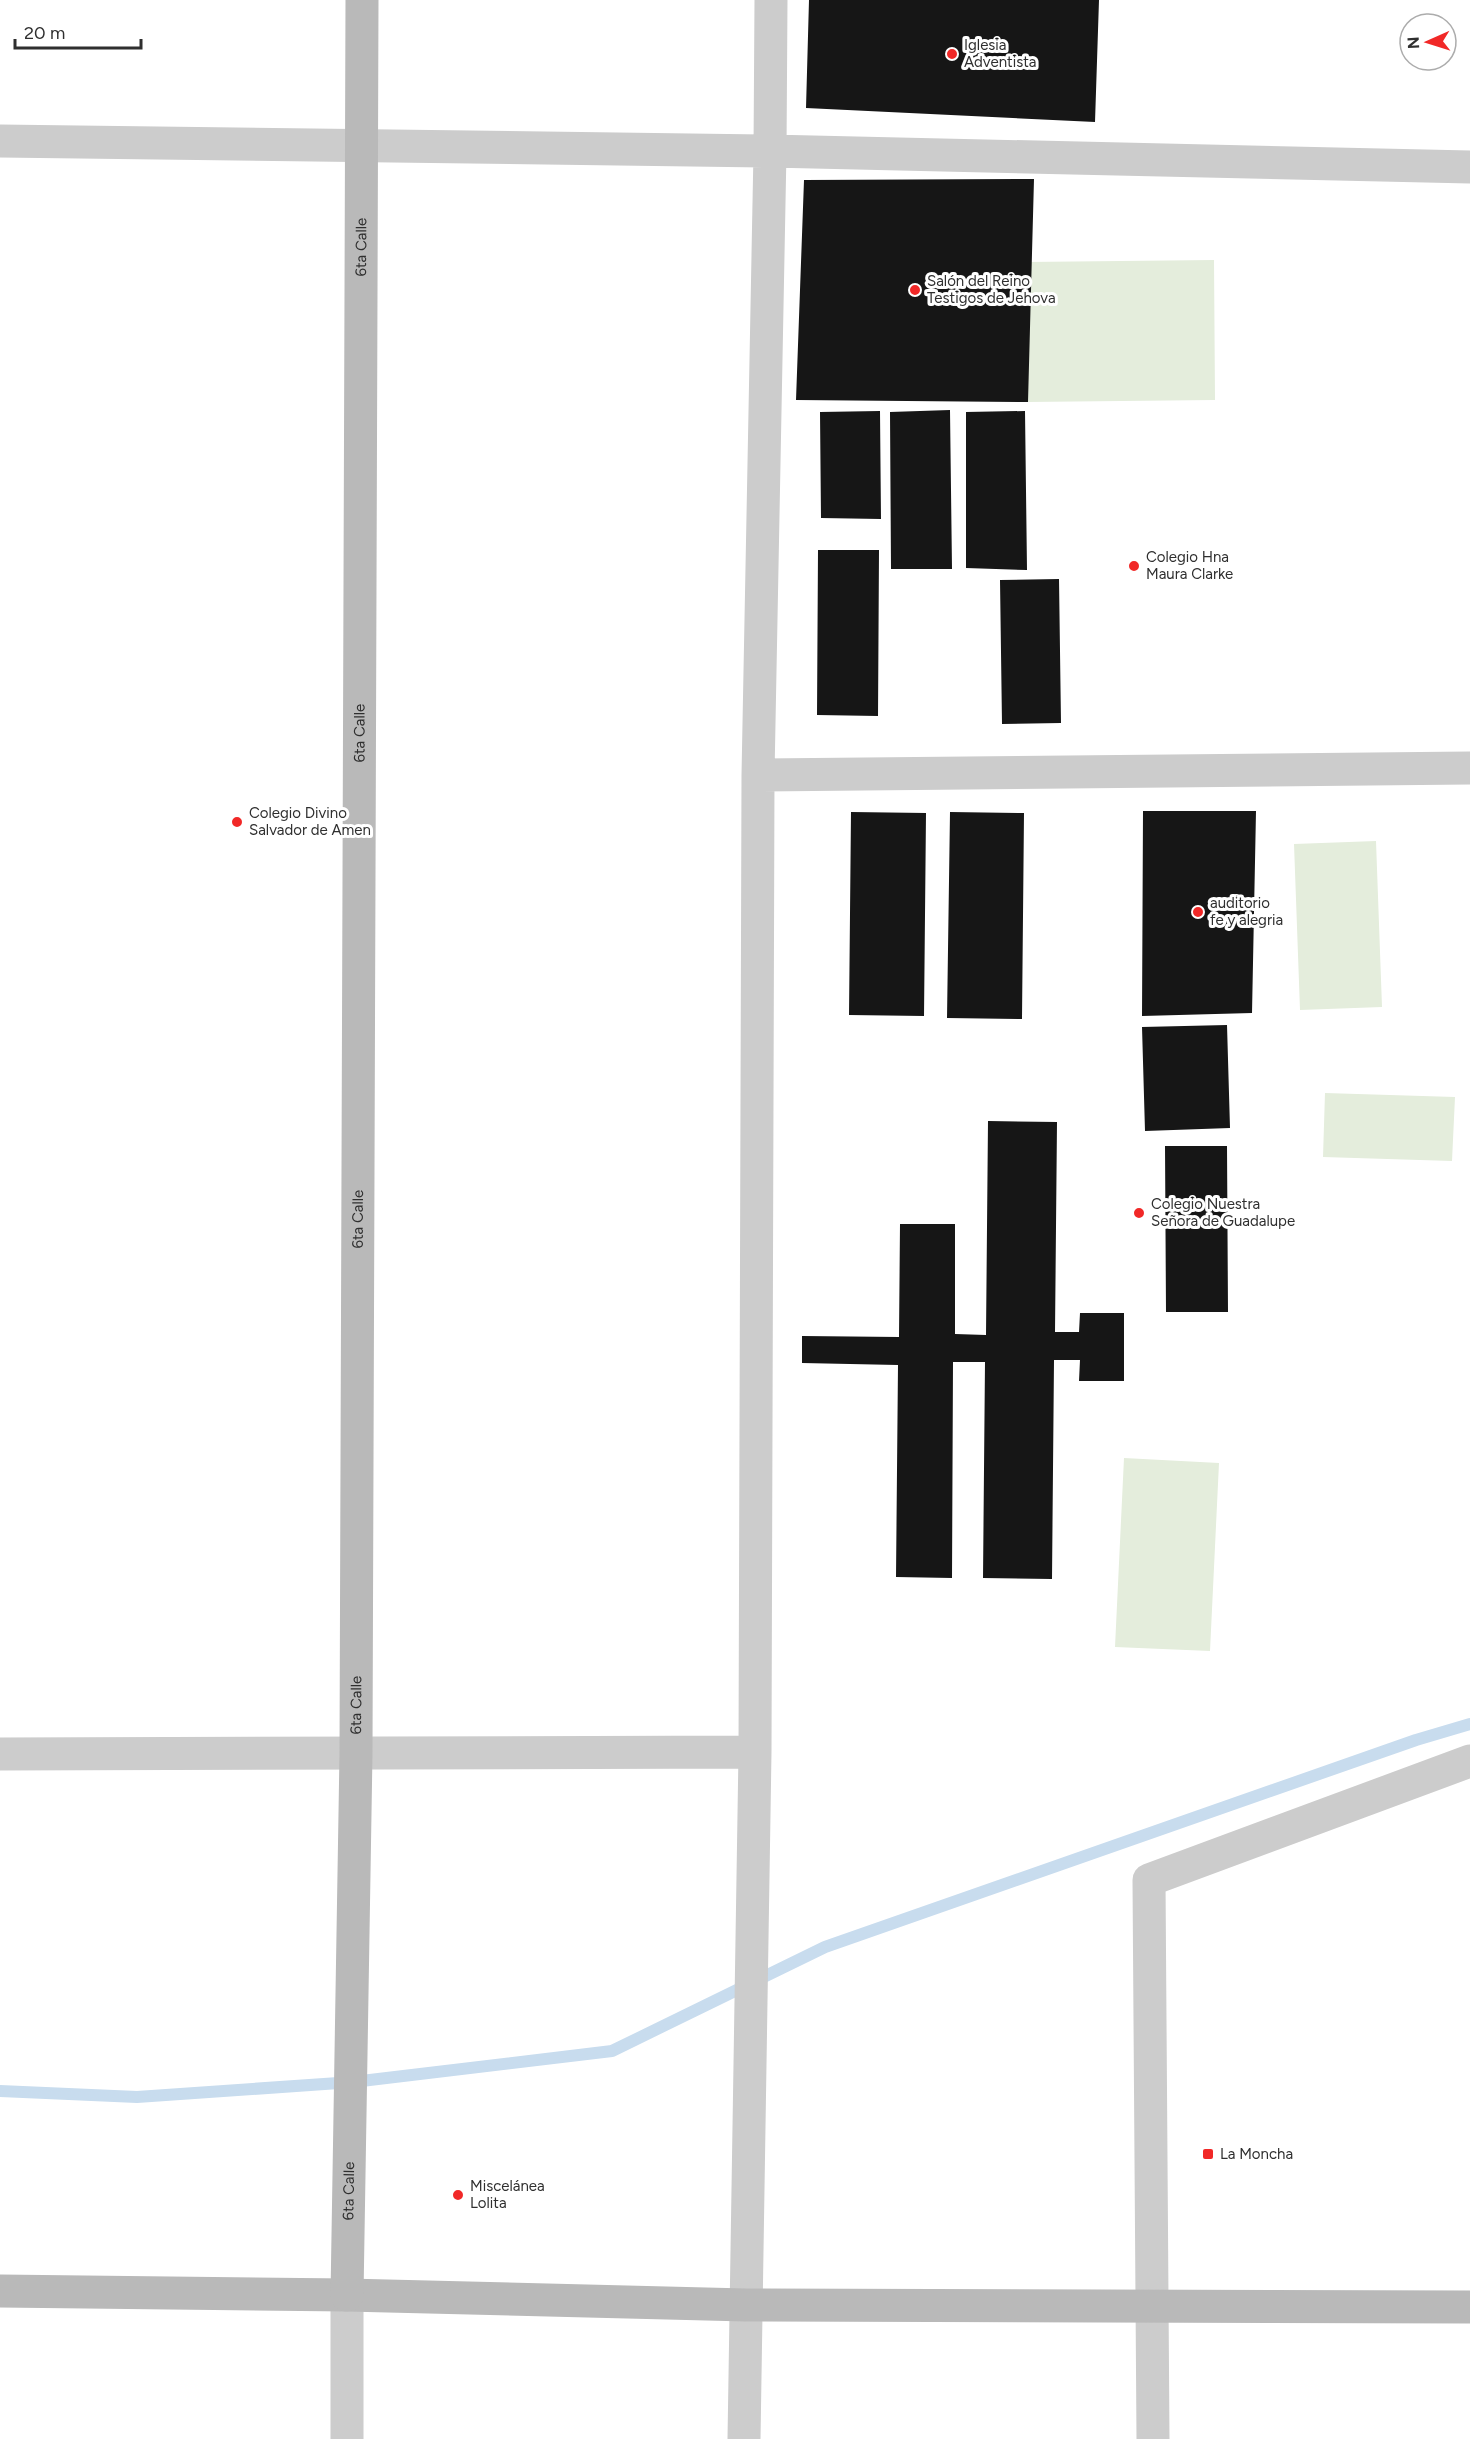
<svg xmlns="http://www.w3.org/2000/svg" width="1470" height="2439" font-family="Figtree,sans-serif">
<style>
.grass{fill:#e4eddc}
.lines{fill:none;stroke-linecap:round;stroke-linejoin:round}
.stream{stroke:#c8dcee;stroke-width:12}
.building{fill:#161616}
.street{stroke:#ccc;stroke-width:33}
.secondary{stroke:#b9b9b9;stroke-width:33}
.poi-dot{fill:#f12827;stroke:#fff;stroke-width:2}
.labels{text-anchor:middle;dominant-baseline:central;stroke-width:6;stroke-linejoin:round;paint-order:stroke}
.poi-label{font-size:15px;fill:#2f2f2f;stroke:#fff;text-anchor:start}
.street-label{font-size:15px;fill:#2f2f2f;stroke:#fff}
</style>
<rect width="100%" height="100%" fill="#fff"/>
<!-- grass -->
<path class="grass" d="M1214,260L1215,400L1028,402L1027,262Z
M1376,841L1382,1007L1300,1010L1294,844Z
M1325,1093L1455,1097L1452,1161L1323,1157Z
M1124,1458L1219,1463L1210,1651L1115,1647Z"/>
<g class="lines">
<!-- stream -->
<path class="stream" d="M0,2091L137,2097L353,2082L612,2051L825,1947L1416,1740L1470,1724"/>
</g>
<!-- building -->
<path class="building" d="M809,0H1099L1095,122L806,108Z
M1034,179L1028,402L796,400L804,180Z
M950,410L952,569H891L890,412Z
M880,411L881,519L821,518L820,412Z
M1025,411L1027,570L966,568V412Z
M818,550H879L878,716L817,715Z
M1059,579L1061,723L1002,724L1000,580Z
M1143,811H1256L1252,1013L1142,1016Z
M851,812L926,813L924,1016L849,1015Z
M950,812L1024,813L1022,1019L947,1018Z
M1227,1025L1230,1128L1145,1131L1142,1027Z
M988,1121L1057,1122L1055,1332H1079L1080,1313H1124V1381H1079L1080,1360H1054L1052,1579L983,1578L985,1362H953L952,1578L896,1577L898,1365L802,1363V1336L899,1337L900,1224H955V1334L986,1335Z
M1165,1146H1227L1228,1312H1166Z"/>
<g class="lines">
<!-- street -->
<path class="street" d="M0,141L770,151L1470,167
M758,775L1470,768
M0,1754L755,1752
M347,2295V2439
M744,2439L755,1752L758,775L770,151L771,0
M1153,2439L1149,1880L1470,1761"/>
<!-- secondary -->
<g class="secondary">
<path d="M0,2291L347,2295L746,2305L1470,2307"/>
<path id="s1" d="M347,2295L356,1753L362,0"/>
</g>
</g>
<!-- markers -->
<g class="poi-dot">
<circle cx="952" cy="54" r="6"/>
<circle cx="915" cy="290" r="6"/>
<circle cx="1134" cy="566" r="6"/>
<circle cx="237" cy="822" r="6"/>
<circle cx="1198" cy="912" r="6"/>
<circle cx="1139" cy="1213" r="6"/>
<rect x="1202" y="2148" width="12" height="12" rx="3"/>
<circle cx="458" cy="2195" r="6"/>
</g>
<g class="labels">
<!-- poi labels -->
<g class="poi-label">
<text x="964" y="45">Iglesia<tspan x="964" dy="17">Adventista</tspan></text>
<text x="927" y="281">Salón del Reino<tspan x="927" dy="17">Testigos de Jehova</tspan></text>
<text x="1146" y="557">Colegio Hna<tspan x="1146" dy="17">Maura Clarke</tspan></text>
<text x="249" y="813">Colegio Divino<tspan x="249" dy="17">Salvador de Amen</tspan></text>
<text x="1210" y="903">auditorio<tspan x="1210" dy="17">fe y alegria</tspan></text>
<text x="1151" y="1204">Colegio Nuestra<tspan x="1151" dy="17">Señora de Guadalupe</tspan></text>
<text x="1220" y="2154">La Moncha</text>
<text x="470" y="2186">Miscelánea<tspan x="470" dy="17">Lolita</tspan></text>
</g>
<!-- street labels -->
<g class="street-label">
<text stroke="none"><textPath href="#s1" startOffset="2048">6ta Calle</textPath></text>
<text stroke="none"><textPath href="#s1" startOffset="1562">6ta Calle</textPath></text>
<text stroke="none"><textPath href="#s1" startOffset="1076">6ta Calle</textPath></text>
<text stroke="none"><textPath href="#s1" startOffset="590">6ta Calle</textPath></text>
<text stroke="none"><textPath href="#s1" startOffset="104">6ta Calle</textPath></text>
</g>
</g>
<!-- north arrow -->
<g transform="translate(1428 42) rotate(267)"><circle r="28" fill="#ffffff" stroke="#acacac" stroke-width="1.5"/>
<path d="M0-4.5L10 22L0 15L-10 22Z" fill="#f12827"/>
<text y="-9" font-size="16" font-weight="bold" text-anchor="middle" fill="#2f2f2f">N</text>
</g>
<!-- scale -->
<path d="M15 39v9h126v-9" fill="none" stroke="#2f2f2f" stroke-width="3"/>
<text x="24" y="39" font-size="18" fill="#2f2f2f" stroke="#ffffff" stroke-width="4.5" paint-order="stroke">20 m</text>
</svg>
